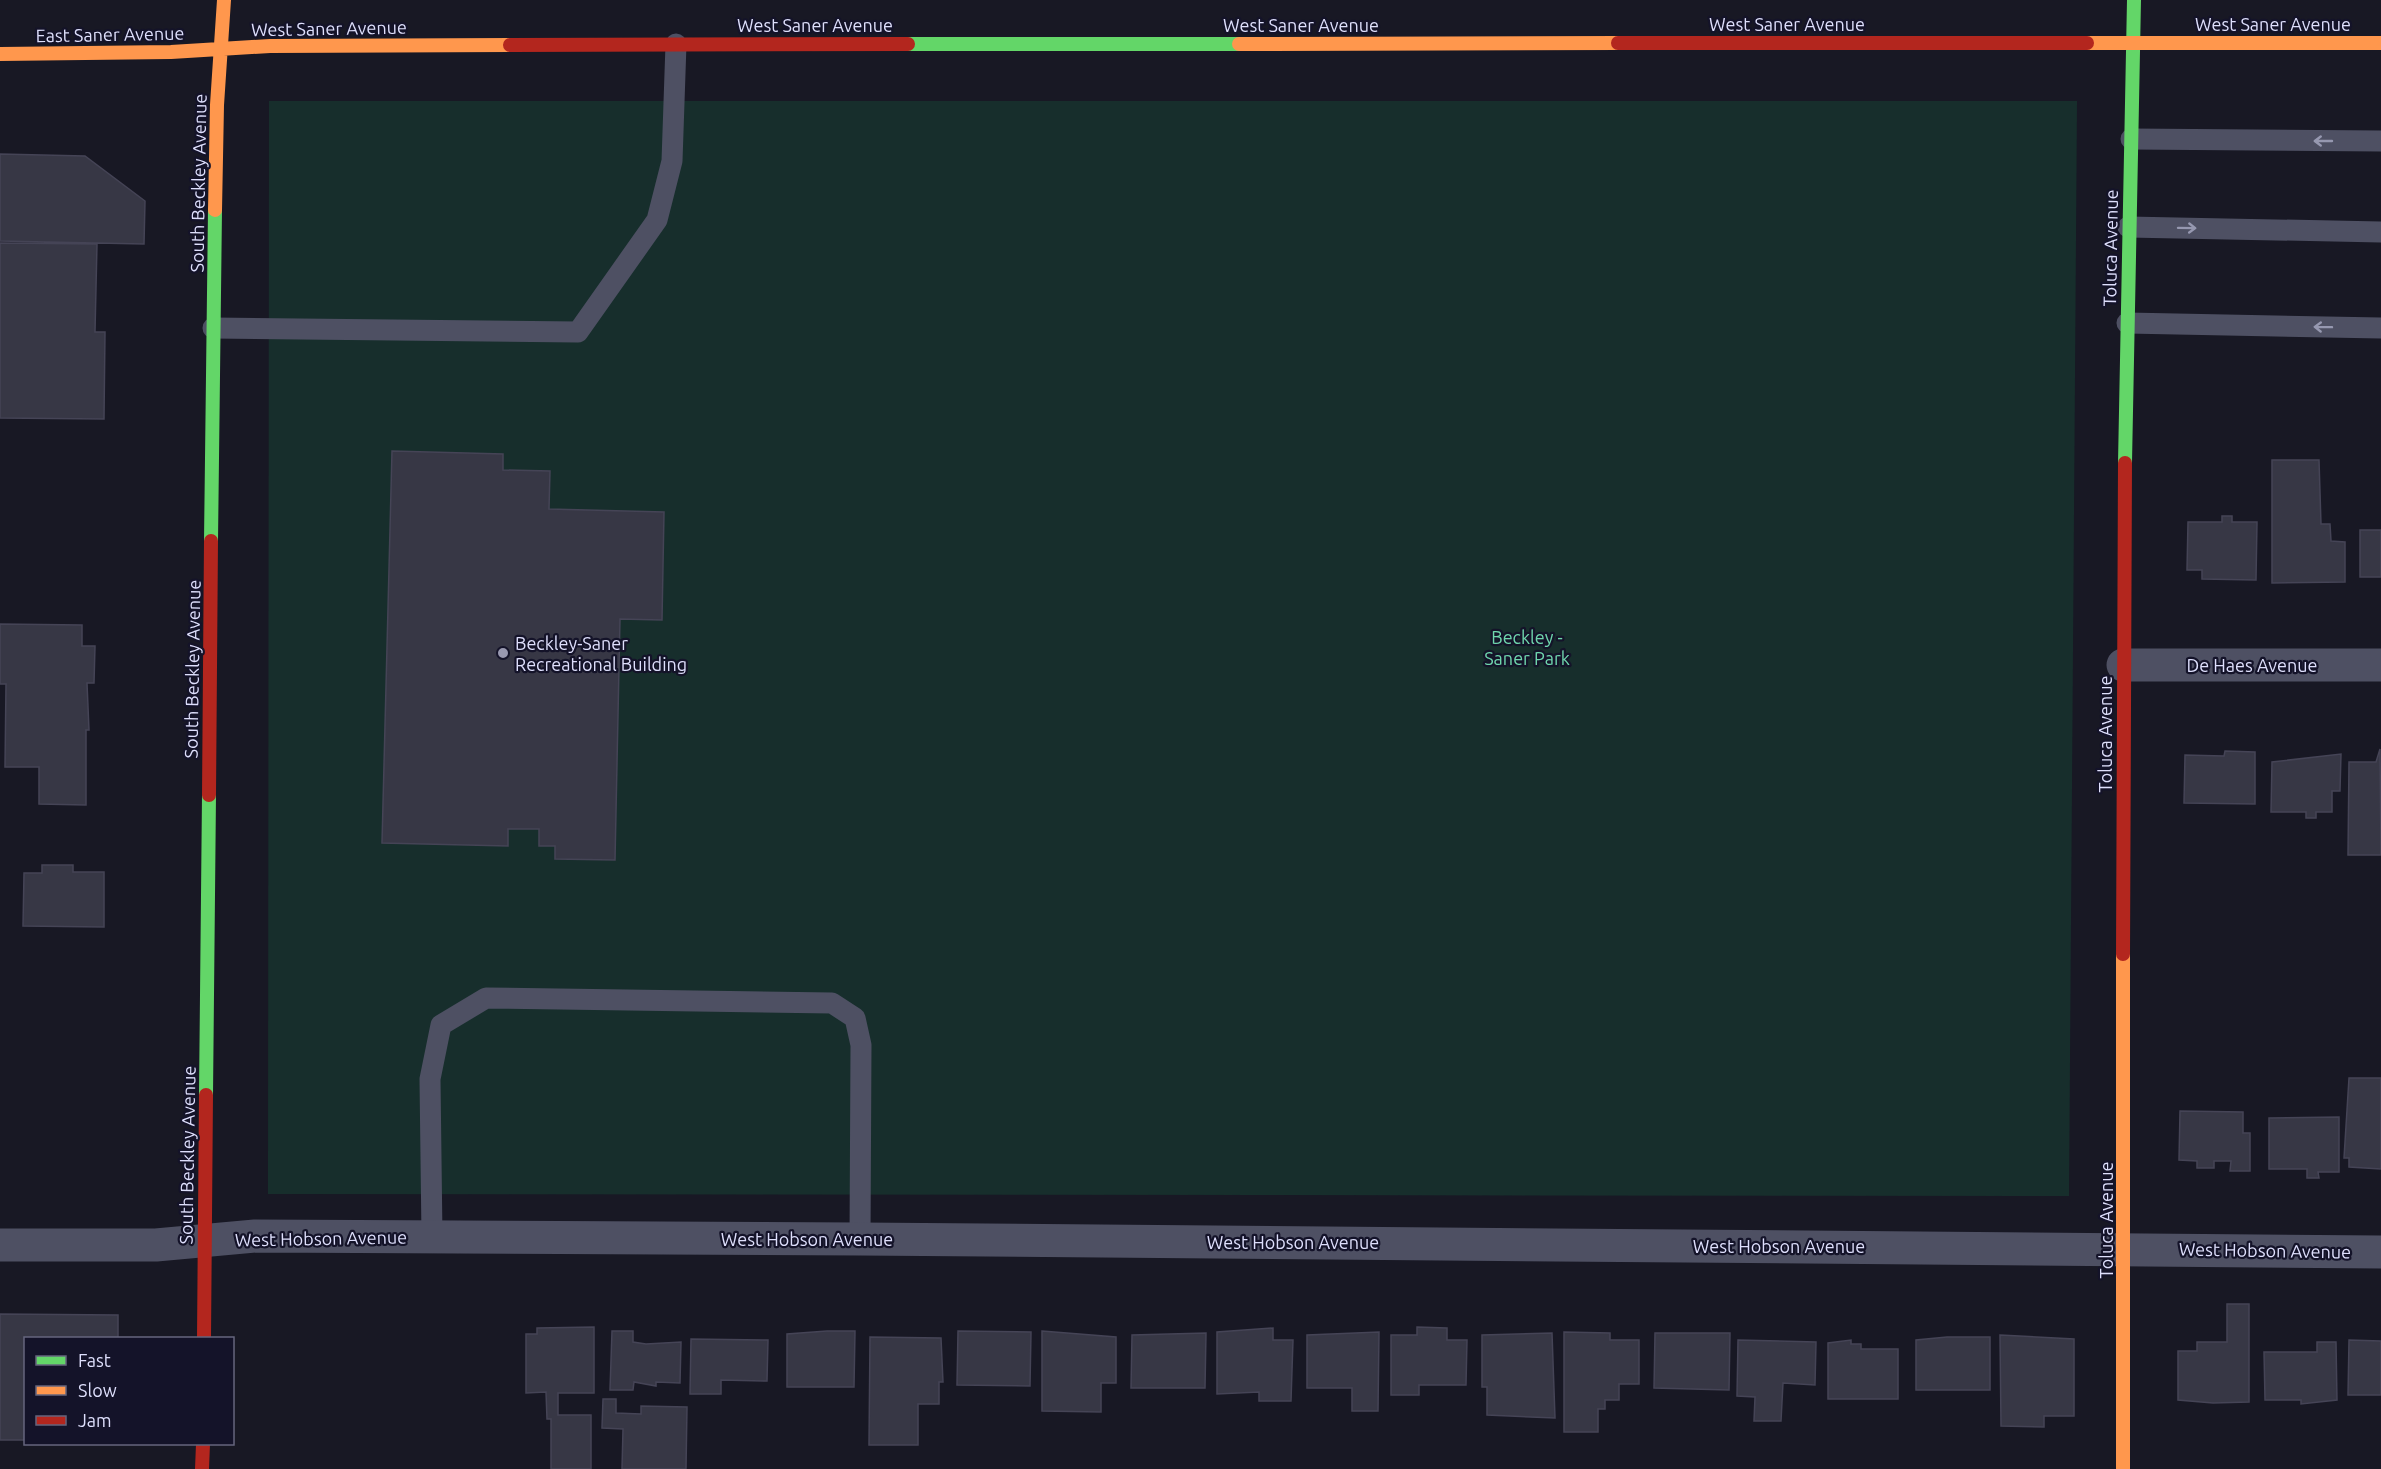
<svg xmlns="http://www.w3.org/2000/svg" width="2381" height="1469" font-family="Ubuntu,sans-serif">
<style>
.green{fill:#172e2c}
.building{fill:#373745;stroke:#454456;stroke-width:1.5}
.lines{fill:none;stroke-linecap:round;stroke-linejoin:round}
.lane{stroke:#4e5063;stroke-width:21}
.street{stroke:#4e5063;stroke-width:33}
.fast{stroke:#63d668;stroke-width:14}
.slow{stroke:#ff974d;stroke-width:14}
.jam{stroke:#b3261e;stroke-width:14}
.oneway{stroke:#9698b0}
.poi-dot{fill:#9999b0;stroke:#141329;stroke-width:2}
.labels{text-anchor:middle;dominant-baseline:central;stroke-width:4.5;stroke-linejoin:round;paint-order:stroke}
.street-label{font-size:18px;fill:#dedffc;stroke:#141329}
.park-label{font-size:18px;fill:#6fd6ad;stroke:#141329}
.poi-label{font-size:18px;fill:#dedffc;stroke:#141329;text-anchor:start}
</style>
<rect width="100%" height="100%" fill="#181824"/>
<!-- green -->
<path class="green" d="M269,101H2077L2069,1196L268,1194Z"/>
<!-- building -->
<path class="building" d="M0,154L85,156L145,201L144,244L0,241Z
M0,243L97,244L95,332H105L104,419L0,418Z
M392,451L503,454V470L550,471L549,509L664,512L662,620L620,619L615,860L555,859V846H539V829H508V846L382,843Z
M2272,460H2319L2321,524H2330L2331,541L2345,542V582L2272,583Z
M2222,516H2232V522H2257L2256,580L2202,579V570H2187L2188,522H2222Z
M2360,530H2381V577H2360Z
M0,624L82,625V646H95L94,683H87L89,730H86V805L39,804V767H5L6,684H0Z
M2380,749L2381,855H2348L2349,762H2376Z
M2225,751L2255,752V804L2184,803L2185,755L2224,756Z
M2341,754L2340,791H2332V812H2316V818H2306V812H2271L2272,762Z
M42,865H73V872H104V927L23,926L24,873H42Z
M2349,1078H2381V1169L2349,1167V1158H2344Z
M2180,1111L2243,1112V1133H2250V1171H2230L2231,1161H2214V1168H2197V1161L2179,1160Z
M2339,1117V1172H2318L2319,1178H2307V1169H2269V1118Z
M2227,1304H2249V1402L2213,1403L2178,1400V1351H2197V1342H2227Z
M0,1314L118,1315V1338H26V1440H0Z
M594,1327V1393H558V1415H591V1469H551V1419H547L546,1392L526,1393V1334H537V1328Z
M1417,1327L1447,1328V1340H1467L1466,1385H1419V1395H1391V1335H1417Z
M1273,1328V1340H1293L1291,1401H1259V1392L1217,1394V1332Z
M612,1331H633V1342L646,1344L681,1342L680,1383L656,1382V1386L634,1382L633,1390H610Z
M827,1331H855L854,1387H787V1334Z
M958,1331L1031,1332L1030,1386L957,1385Z
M1042,1331L1116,1337V1383H1101V1412L1042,1411Z
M1379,1332L1378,1411H1352V1388H1307V1335Z
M1564,1332L1610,1333V1340H1639V1384H1619V1400H1605V1409H1598V1432H1564Z
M1206,1333L1205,1388H1131L1132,1335Z
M1552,1333L1555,1418L1487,1415V1387H1482V1335Z
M1655,1333H1730L1729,1390L1654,1388Z
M2000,1335L2074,1339V1416H2044V1427L2001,1426Z
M870,1337L941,1338L943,1382H939V1404H918V1445H869Z
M1947,1337H1990V1390H1916V1340Z
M691,1339L768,1340L767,1381L721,1380V1394H690Z
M1738,1340L1816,1342L1815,1385L1783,1383L1781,1421H1754L1755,1397L1737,1396Z
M1851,1340V1344H1861V1349H1898V1399H1828V1343Z
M2349,1340L2381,1341V1395H2348Z
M2317,1342H2336L2337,1400L2301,1404V1400H2265L2264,1352H2317Z
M603,1399H616V1413L641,1414V1406L687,1407L686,1469H622L623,1429L602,1428Z"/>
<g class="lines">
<!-- lane -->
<path class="lane" d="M2131,139L2381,141
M2128,227L2381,232
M2127,323L2381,328
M213,328L578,332L657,220L672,161L676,44
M432,1237L430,1079L441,1025L486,998L832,1003L855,1018L861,1045L860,1239"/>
<!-- street -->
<path class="street" d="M2123,665H2381
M0,1245H156L255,1236L860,1239L2381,1252"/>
<!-- fast -->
<path class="fast" d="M908,44H1239
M2125,463L2134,0
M211,541L215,210
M206,1095L209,795"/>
<!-- slow -->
<path class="slow" d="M2087,43H2381
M1239,44L1618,43
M0,54L171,52L270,46L510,45
M215,210L217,105L224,0
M2123,954V1469"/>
<!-- jam -->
<path class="jam" d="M1618,43H2087
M510,45L908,44
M209,795L211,541
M2123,954L2125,463
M204,1338L206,1095
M202,1469L203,1444"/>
</g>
<!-- one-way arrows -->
<defs><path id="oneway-shaft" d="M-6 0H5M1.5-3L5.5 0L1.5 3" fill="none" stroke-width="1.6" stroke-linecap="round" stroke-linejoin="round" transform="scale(1.5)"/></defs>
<g class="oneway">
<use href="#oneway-shaft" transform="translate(2323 141) rotate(-180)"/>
<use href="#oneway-shaft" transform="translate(2187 228) rotate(1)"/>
<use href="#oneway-shaft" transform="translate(2323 327) rotate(-179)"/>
</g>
<!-- markers -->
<circle class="poi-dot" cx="503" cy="653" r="6"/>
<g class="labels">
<!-- street labels -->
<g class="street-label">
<text x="1787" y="24">West Saner Avenue</text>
<text x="2273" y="24">West Saner Avenue</text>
<text x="815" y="25">West Saner Avenue</text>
<text x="1301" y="25">West Saner Avenue</text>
<text transform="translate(329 28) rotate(-1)">West Saner Avenue</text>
<text transform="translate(110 34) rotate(-1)">East Saner Avenue</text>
<text transform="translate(198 183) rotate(-89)">South Beckley Avenue</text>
<text transform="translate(2110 248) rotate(-89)">Toluca Avenue</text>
<text x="2252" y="665">De Haes Avenue</text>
<text transform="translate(192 669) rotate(-89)">South Beckley Avenue</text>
<text transform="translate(2105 734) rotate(-90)">Toluca Avenue</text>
<text transform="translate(187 1155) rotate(-89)">South Beckley Avenue</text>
<text transform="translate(2106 1220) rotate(-90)">Toluca Avenue</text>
<text transform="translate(321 1238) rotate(-1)">West Hobson Avenue</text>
<text x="807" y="1239">West Hobson Avenue</text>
<text x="1293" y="1242">West Hobson Avenue</text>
<text x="1779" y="1246">West Hobson Avenue</text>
<text transform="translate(2265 1250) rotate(1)">West Hobson Avenue</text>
</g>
<!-- park labels -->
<g class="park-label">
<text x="1527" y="637">Beckley -<tspan x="1527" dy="21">Saner Park</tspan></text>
</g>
<!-- poi labels -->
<g class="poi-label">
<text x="515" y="643">Beckley-Saner<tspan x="515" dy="21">Recreational Building</tspan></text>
</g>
</g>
<!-- legend -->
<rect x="24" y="1337" width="210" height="108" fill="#141329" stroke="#65657d" stroke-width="1.5"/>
<rect x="36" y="1356" width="30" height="9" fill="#63d668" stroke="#65657d" stroke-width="1.5"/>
<text x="78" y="1367" font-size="18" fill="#dedffc">Fast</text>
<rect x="36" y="1386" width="30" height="9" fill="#ff974d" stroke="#65657d" stroke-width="1.5"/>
<text x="78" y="1397" font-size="18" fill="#dedffc">Slow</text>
<rect x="36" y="1416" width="30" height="9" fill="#b3261e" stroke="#65657d" stroke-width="1.5"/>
<text x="78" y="1427" font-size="18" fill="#dedffc">Jam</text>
</svg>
